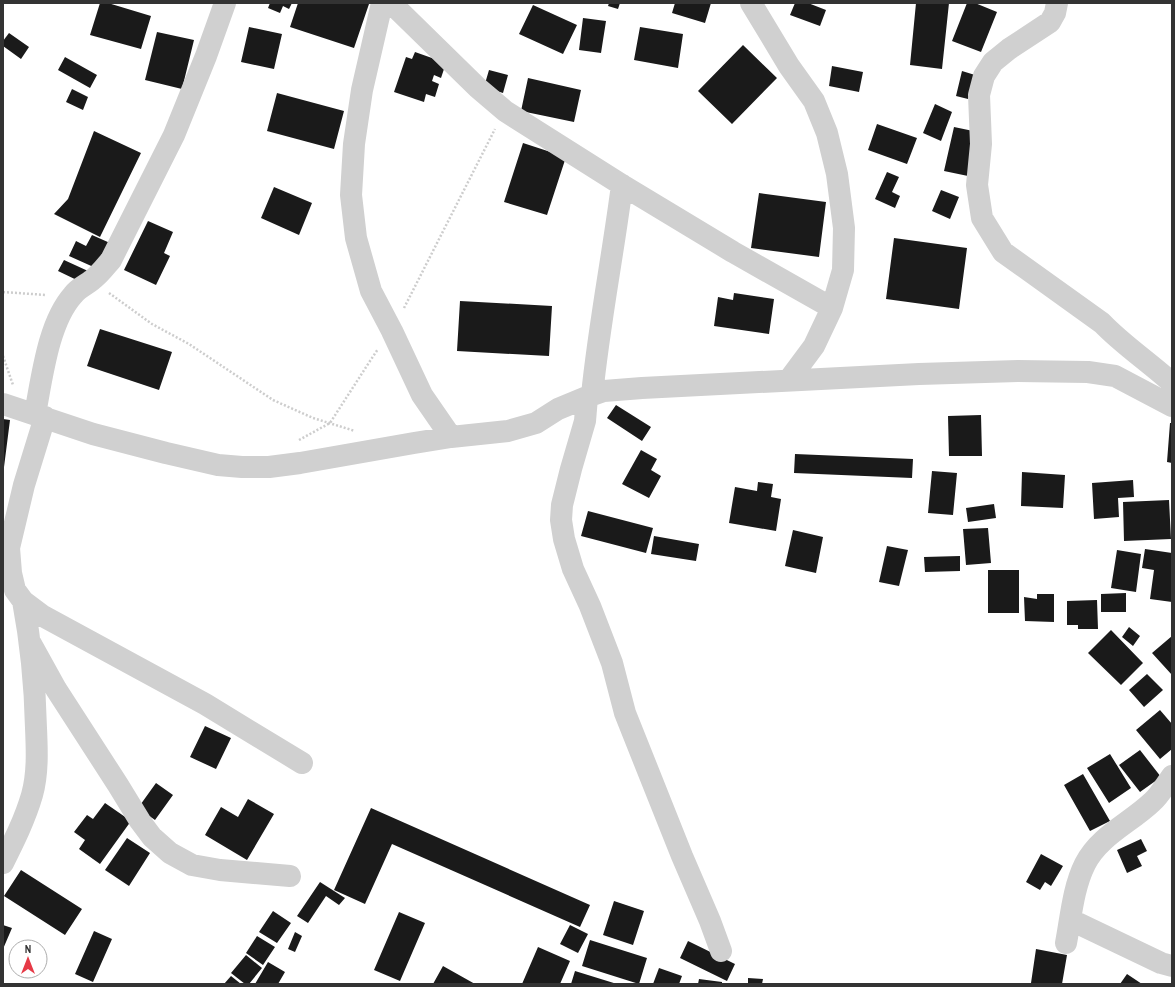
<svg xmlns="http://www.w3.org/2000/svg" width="1175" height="987" font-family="'Archivo Narrow',sans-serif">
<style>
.building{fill:#1a1a1a}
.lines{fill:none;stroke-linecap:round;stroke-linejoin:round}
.path{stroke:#cdcdcd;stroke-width:2.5;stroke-dasharray:2 2;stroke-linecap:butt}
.minor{stroke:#d0d0d0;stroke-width:22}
</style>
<rect width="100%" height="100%" fill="#fff"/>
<!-- building -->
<path class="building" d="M100,3H108L151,16L141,49L90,35Z
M270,3H292L289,9L283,6L280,13L268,8Z
M298,3H365L369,4L354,48L290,27Z
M609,3H620L618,9L608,6Z
M675,3H711L705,23L672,13Z
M795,3H808L826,10L820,26L790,15Z
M916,3H949L942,69L910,65Z
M967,3H975L997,12L981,52L952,41Z
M533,5L577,25L563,54L519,34Z
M583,18L606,21L601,53L579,50Z
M249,27L282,34L274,69L241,62Z
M640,27L683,34L678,68L634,60Z
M157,32L194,40L182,89L145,80Z
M9,33L29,47L21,59L3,46V41Z
M743,45L777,78L732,124L698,91Z
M415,52L446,63L441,78L434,75L432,81L439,84L435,97L426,94L424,102L394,92L406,57L412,59Z
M65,57L97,75L90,88L58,70Z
M832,66L863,72L859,92L829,86Z
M489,70L508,75L503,93L484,87Z
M962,71L975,75L968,99L956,96Z
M528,78L581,90L574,122L521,111Z
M72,89L88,97L83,110L66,102Z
M277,93L344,111L334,149L267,131Z
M935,104L952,112L941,141L923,133Z
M877,124L917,138L907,164L868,150Z
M954,127L978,132L968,176L944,171Z
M94,131L141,153L100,237L54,214L68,199Z
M523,143L566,157L547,215L504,202Z
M887,172L899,177L892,192L900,196L895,208L875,199Z
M274,187L312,203L299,235L261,218Z
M941,190L959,197L950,219L932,211Z
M759,193L826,202L819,257L751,248Z
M148,221L173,232L164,253L170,256L156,285L124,270Z
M92,235L110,243L98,269L69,256L76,241L86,246Z
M894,238L967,248L959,309L886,299Z
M64,260L88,271L83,283L58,271Z
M734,293L774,299L769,334L714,326L718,297L733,300Z
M460,301L552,306L549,356L457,351Z
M100,329L172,352L159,390L87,366Z
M616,405L651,427L642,441L607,418Z
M981,415L982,456H949L948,416Z
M3,419L10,420L4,467H3Z
M1170,423H1172V463L1167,462Z
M641,450L657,459L651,470L661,476L649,498L622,484Z
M795,454L913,459L912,478L794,473Z
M932,471L957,473L953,515L928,513Z
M1022,472L1065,475L1063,508L1021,506Z
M1133,480L1134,497L1118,498L1119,517L1094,519L1092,483Z
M758,482L773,484L771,497L781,499L776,531L729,523L735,487L757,491Z
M1169,500L1171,539L1124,541L1123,502Z
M994,504L996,518L968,522L966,508Z
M588,511L653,528L646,553L581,536Z
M988,528L991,563L966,565L963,529Z
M793,530L823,537L816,573L785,566Z
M654,536L699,544L696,561L651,554Z
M887,546L908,550L899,586L879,582Z
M1145,549L1172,553V602L1150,599L1154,570L1142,568Z
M1117,550L1141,554L1136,592L1111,588Z
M960,556V571L925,572L924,557Z
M988,570H1019V613H988Z
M1126,593V612H1101V594Z
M1037,594H1054V622L1025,621L1024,597L1037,599Z
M1097,600L1098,629H1078V625H1067V601Z
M1129,627L1140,636L1133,646L1122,637Z
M1111,630L1143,663L1121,685L1088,653Z
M1172,636V675L1152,653Z
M1147,674L1163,690L1144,707L1129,690Z
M1160,710L1172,724V749L1160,759L1136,730Z
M205,726L231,738L216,769L190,757Z
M1140,750L1161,777L1140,792L1119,765Z
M1110,754L1131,788L1109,803L1087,768Z
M1083,774L1110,821L1090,831L1064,785Z
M156,783L173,795L155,820L138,808Z
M248,799L274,814L247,860L205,835L221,807L238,817Z
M105,803L131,821L100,864L79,849L85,840L74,832L87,815L93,819Z
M371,808L590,905L580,927L392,844L365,904L334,890Z
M127,838L150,853L129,886L105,870Z
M1141,839L1147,851L1137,856L1142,866L1127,873L1117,850Z
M1041,854L1063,866L1051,886L1045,882L1040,890L1026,882Z
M21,870L82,909L65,935L4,896Z
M320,882L345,898L339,905L326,896L308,923L297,916Z
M614,901L644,911L633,945L603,935Z
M273,911L291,923L277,943L259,932Z
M399,912L425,923L400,981L374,970Z
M3,925L12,928L3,949Z
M570,925L588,934L578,953L560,944Z
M94,931L112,939L93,982L75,974Z
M295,932L302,936L295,952L288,949Z
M257,936L275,947L263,965L246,953Z
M590,940L647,958L639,984L582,966Z
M688,941L735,964L727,981L680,958Z
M538,947L570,961L560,984H522Z
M1036,949L1067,955L1062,984L1031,983Z
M246,955L262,968L249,984H245L231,973Z
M268,962L285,972L278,984H255Z
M443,966L475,984H433Z
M659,968L682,976L679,984H653Z
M575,971L617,984H571Z
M1127,974L1142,984H1120Z
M231,976L241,984H224Z
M748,978L763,979L762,984H748Z
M699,979L722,982V984H698Z"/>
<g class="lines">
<!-- path -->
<path class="path" d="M3,292L46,295
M109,293L152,324L189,344L273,400L313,418L355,431
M404,308L495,129
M3,356L13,385
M299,440L330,423L370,361L378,349"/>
<!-- minor -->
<path class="minor" d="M382,3L362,90L354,144L351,195L356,238L371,291L392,331L422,395L451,437
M391,3L478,88L505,111L622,185L733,252L832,308
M751,3L789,66L814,101L827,133L837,174L844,228L843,270L832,308L814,346L788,381
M1057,3L1055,13L1050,22L1009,49L993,62L984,76L979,95L981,144L977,185L982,218L1003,252L1102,323C1123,345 1149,362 1172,383
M592,395C599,325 613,255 622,185
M587,397L585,421L571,469L562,505L561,520L564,539L573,569L590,606L612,663L625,713L682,856L710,921L721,951
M3,404L93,434L166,453L218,465L242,467H269L300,463L414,443L451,437L508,431L536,423L558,409L587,397L604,391L642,388L919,374L1018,371L1088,372L1115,376L1172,406
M35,414C42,378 48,323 73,295C78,288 86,285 92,280C100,274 105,267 111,260L174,135L206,56L225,3
M45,417L24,485L9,548L11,573L15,590L23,601L43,616L205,704L302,763
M30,642L56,689L118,785L140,821L152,837L170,853L192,865L220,870L290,876
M3,863C14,841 25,819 32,795C38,774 37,750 36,728C35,685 31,643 23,601
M1071,920L1161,963L1172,966
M1066,943C1071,917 1073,888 1085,864C1099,836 1130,823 1152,802C1160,795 1166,784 1172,776"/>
</g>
<!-- border -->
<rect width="1175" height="987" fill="none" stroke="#333333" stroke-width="8"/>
<!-- north arrow -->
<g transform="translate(28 959)"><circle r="19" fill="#ffffff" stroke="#adadad"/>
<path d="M0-3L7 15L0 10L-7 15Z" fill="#e63946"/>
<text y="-6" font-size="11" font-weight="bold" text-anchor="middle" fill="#333333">N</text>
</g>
</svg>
